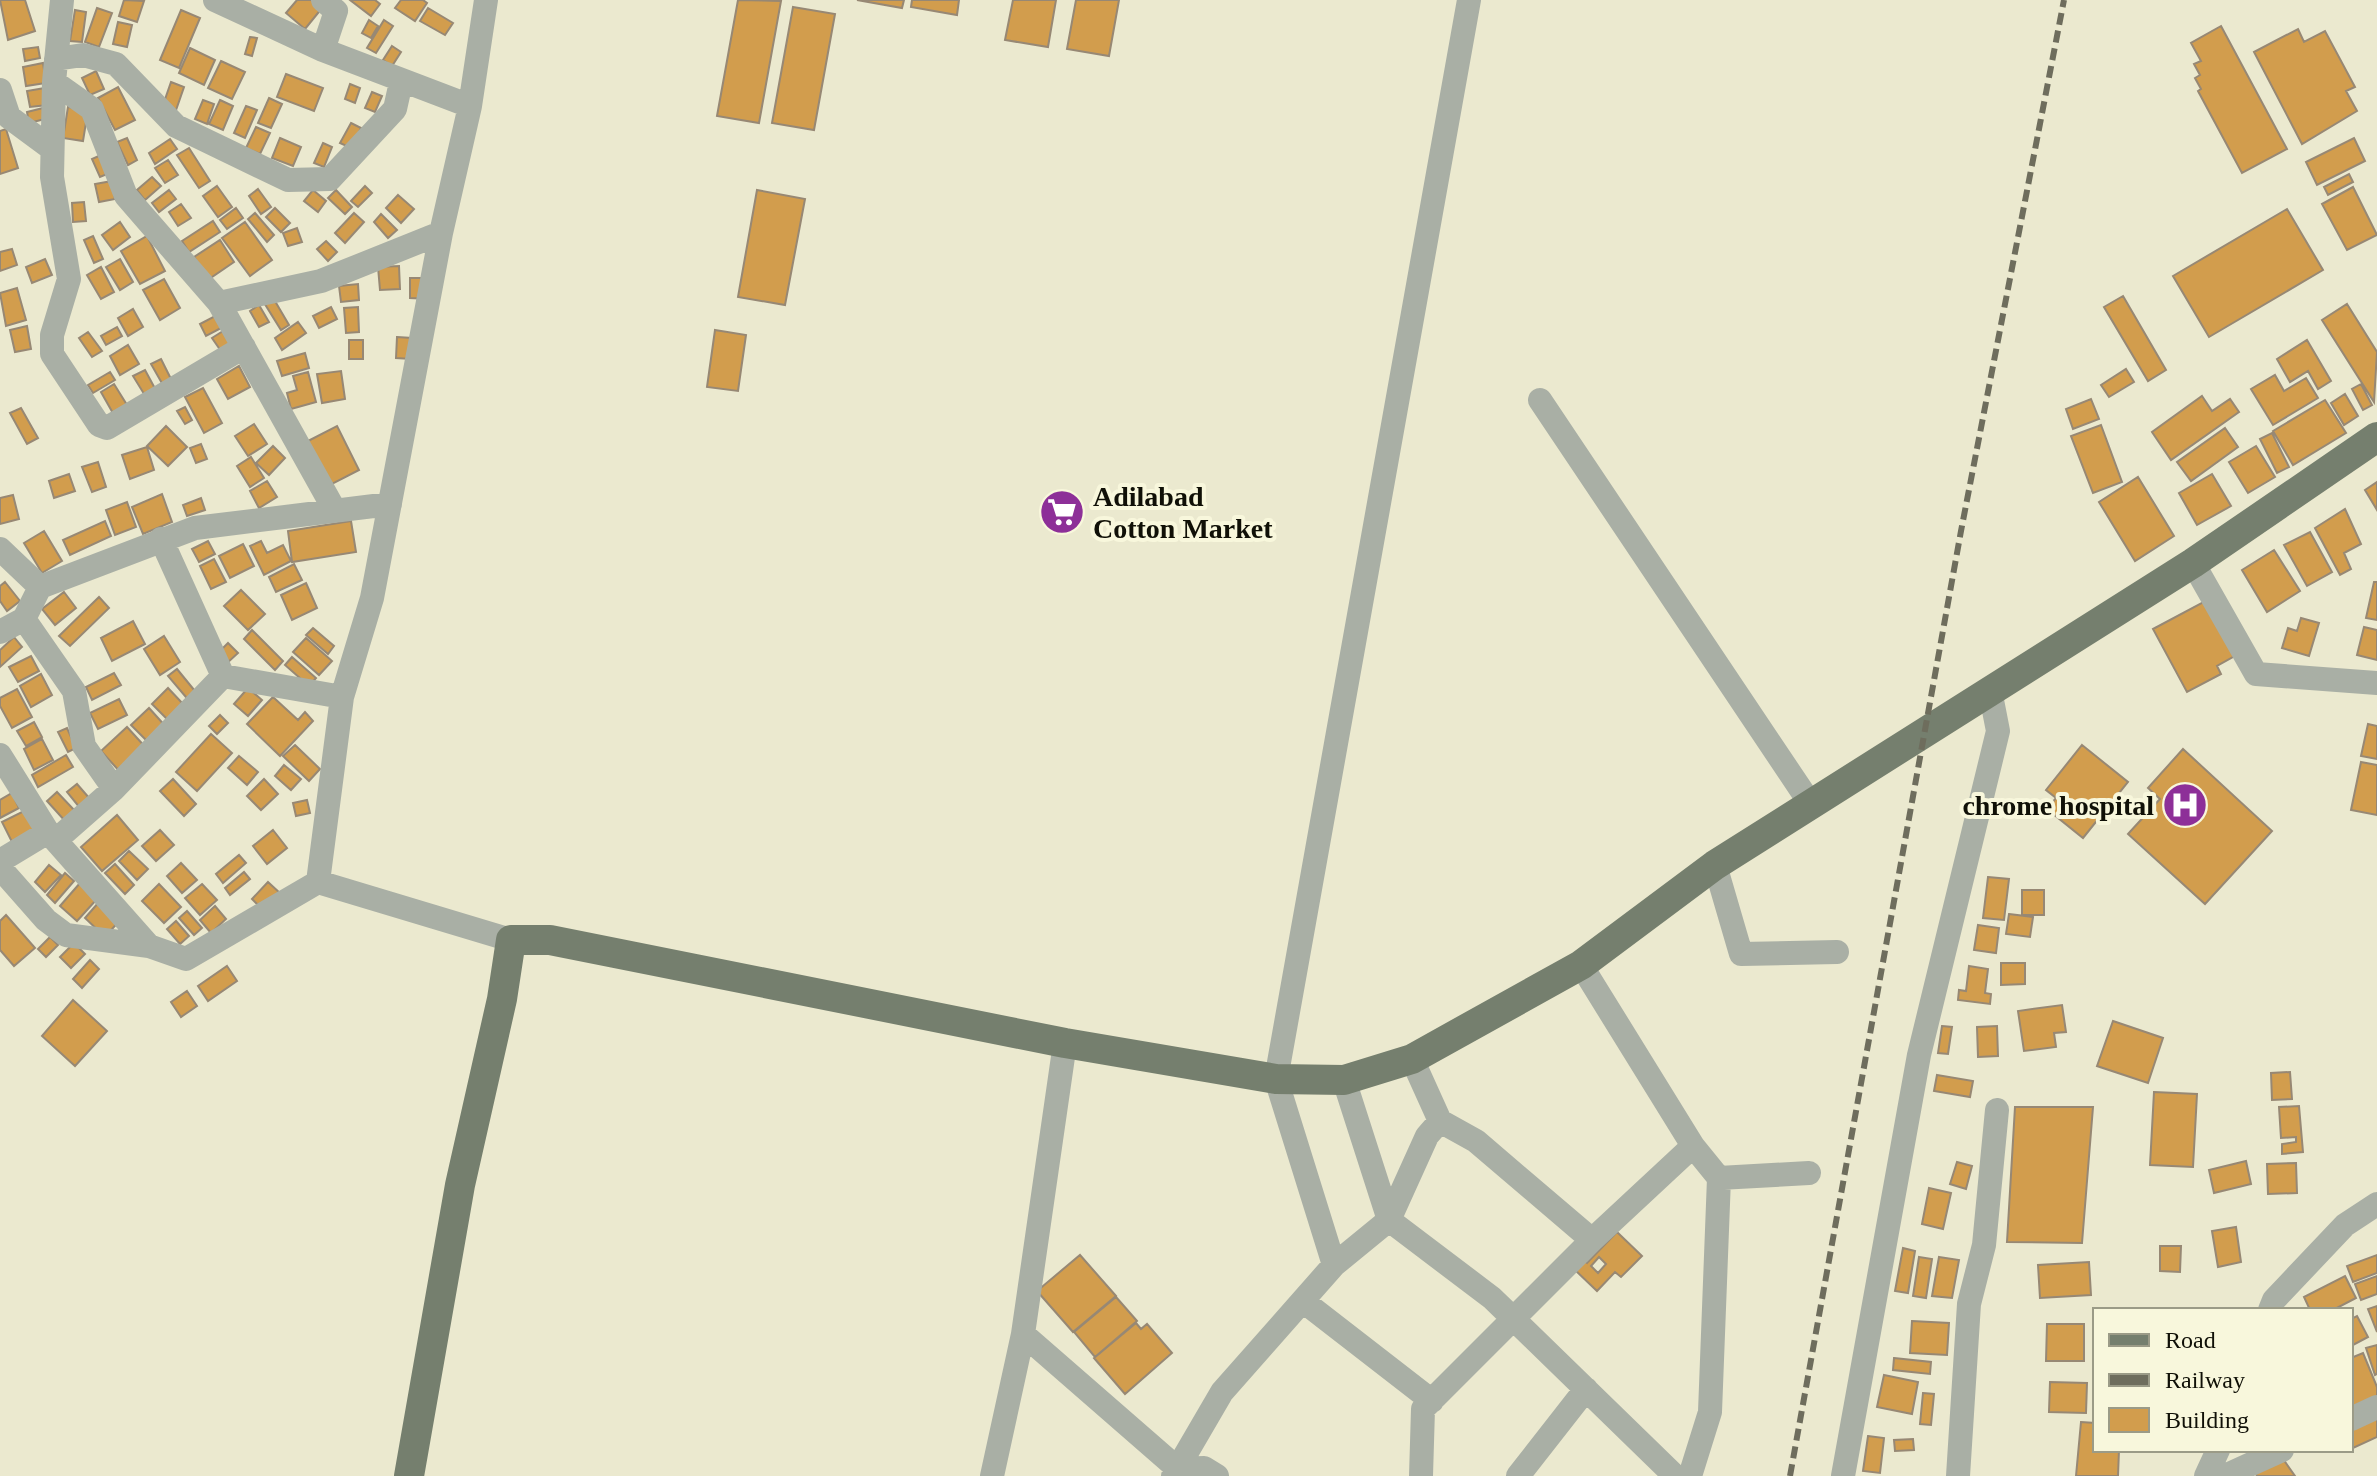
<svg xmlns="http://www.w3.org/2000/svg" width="2377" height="1476" font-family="'Times New Roman',serif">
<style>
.building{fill:#d29d4d;stroke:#978874;stroke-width:2;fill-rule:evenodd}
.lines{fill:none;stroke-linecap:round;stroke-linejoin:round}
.minor{stroke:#a9afa5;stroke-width:24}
.major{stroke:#757f6e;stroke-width:30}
.rail{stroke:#6e6d5d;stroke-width:6;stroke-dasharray:12 6;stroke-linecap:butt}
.labels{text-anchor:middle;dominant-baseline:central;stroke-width:8;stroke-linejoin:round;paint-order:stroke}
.poi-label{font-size:28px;font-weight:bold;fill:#101007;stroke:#f8f7dc;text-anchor:start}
</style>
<rect width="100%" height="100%" fill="#ebe9cf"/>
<!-- building -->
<path class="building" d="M0,0H25L35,31L8,40Z
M124,0L144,1L137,22L119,16Z
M297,0H313L322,8L305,29L286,13Z
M350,0H375L380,4L371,16Z
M401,0H423L427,3L415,21L395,8Z
M738,0L781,1L759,123L717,116Z
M857,0H904L902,8Z
M912,0H959L957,15L911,7Z
M1013,0H1056L1048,47L1005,40Z
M1076,0H1119L1109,56L1067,49Z
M793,7L835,14L814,130L772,123Z
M97,8L112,13L99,47L85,42Z
M428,8L453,23L445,35L420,21Z
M75,10L86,12L82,42L70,41Z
M181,10L200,18L179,68L160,60Z
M369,20L378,26L371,38L362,33Z
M384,20L393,26L376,53L367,48Z
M118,22L132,25L127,47L113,44Z
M2221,26L2287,149L2242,173L2198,91L2201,89L2195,78L2200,75L2194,64L2201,61L2191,43Z
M2298,29L2304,42L2325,31L2355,87L2346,91L2357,111L2302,144L2254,52Z
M250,37L257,38L252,56L245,54Z
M392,46L401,52L392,66L383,60Z
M38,47L40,58L25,61L23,49Z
M190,48L215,60L204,85L179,73Z
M221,61L245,72L232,99L208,88Z
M43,63L46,83L26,86L23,67Z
M96,71L104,89L90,95L82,78Z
M286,74L323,88L314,111L277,97Z
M171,82L184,87L175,113L162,108Z
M350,84L360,88L355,103L345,99Z
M118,87L135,120L115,130L98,98Z
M45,88L47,105L30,107L27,91Z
M372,92L382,96L375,112L365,108Z
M269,98L282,104L271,128L258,123Z
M203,100L214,104L207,124L195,119Z
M220,100L233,106L223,130L209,124Z
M246,106L257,110L245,138L234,133Z
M68,107L88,110L83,141L63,138Z
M43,108L45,119L29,123L27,112Z
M351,123L361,128L351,148L340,143Z
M256,127L270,133L260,154L246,148Z
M6,129L18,168L0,174V131Z
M127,138L137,160L128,165L117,142Z
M280,138L301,147L293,166L272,158Z
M2354,138L2365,161L2317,185L2306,162Z
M170,139L177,149L155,164L149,153Z
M323,143L332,147L324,167L314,163Z
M189,148L210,181L199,188L177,155Z
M103,154L112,172L100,177L92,159Z
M168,160L178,175L165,183L155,168Z
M2349,174L2353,182L2328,195L2324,187Z
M152,177L161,186L145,200L137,190Z
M112,181L115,199L99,202L95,184Z
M217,186L232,207L218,217L203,196Z
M365,186L372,193L358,207L351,201Z
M2353,187L2377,235L2347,250L2322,204Z
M258,189L271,207L261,214L249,196Z
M169,190L176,199L159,212L152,203Z
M313,190L326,201L318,212L304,201Z
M336,190L352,207L345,214L328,198Z
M757,190L805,199L785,305L738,297Z
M398,195L414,209L401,223L386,208Z
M84,202L86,221L73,222L72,203Z
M181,204L191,218L178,226L169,212Z
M236,208L243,218L227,229L220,220Z
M275,208L290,223L281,232L266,217Z
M2287,209L2323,270L2209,337L2173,276Z
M255,213L274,235L267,242L248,219Z
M354,213L364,222L345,243L335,233Z
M381,214L397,230L388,238L374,222Z
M213,221L220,232L189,252L182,241Z
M120,222L130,237L113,250L102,235Z
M245,222L272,260L250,276L222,238Z
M297,228L302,242L288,246L283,233Z
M93,236L103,259L94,263L84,240Z
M147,236L165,271L140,284L121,251Z
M220,240L234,262L209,279L194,257Z
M326,241L337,252L328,261L317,249Z
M12,249L17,265L0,271V252Z
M45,259L52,275L32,283L26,267Z
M120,259L133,282L120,290L106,267Z
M399,266L400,289L380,290L378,267Z
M101,267L114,292L101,299L87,275Z
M410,278H429V299L410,298Z
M164,279L180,308L160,320L143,290Z
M358,284L359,300L341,302L339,286Z
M17,288L26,320L6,326L0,293Z
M272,296L289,325L281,330L263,301Z
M2123,296L2166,370L2148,381L2104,307Z
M2347,304L2377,352L2374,402L2322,320Z
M259,305L269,322L259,327L250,311Z
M331,307L337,319L319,328L313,316Z
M358,307L359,332L346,333L344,308Z
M133,309L143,327L128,336L118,318Z
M217,315L223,327L206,336L200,324Z
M298,322L306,333L282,350L275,338Z
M27,326L31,349L15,352L10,330Z
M117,327L122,336L106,345L101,336Z
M715,330L746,335L738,391L707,387Z
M223,331L234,347L223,354L212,338Z
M88,332L102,351L92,357L79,338Z
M397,337L412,338L411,359L396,358Z
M349,340H363V359H349Z
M2307,340L2331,381L2318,389L2308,371L2290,382L2277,359Z
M128,345L139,364L120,375L110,356Z
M305,353L309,368L282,376L277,361Z
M161,359L175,387L167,392L151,364Z
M239,366L250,387L228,399L217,379Z
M2126,369L2134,382L2109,397L2101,385Z
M145,370L159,396L149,402L133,376Z
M341,371L345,399L322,403L317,374Z
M110,372L115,380L93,393L88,385Z
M308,372L316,402L291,409L287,393L297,390L293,376Z
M2275,375L2284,391L2306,378L2318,398L2273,425L2251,389Z
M114,384L132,413L118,422L101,392Z
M2361,384L2372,405L2363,410L2352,389Z
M203,388L222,423L204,433L185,397Z
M2345,394L2358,416L2344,425L2331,403Z
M2202,396L2212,411L2230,399L2239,412L2171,460L2152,432Z
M2091,399L2099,419L2073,429L2066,409Z
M2325,400L2346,433L2293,465L2273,431Z
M185,407L192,420L185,424L177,411Z
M21,408L38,438L27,444L10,413Z
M254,424L267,444L248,456L235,436Z
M2101,425L2122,482L2093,493L2071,436Z
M166,426L187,447L168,466L147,446Z
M337,426L359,470L330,485L308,441Z
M2225,428L2238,447L2191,481L2177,462Z
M2272,433L2289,467L2277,473L2260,439Z
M201,444L207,459L196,463L190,448Z
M273,446L285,458L269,475L256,463Z
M2256,446L2275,477L2248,493L2229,462Z
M147,447L154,470L130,479L122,455Z
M251,457L264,478L250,487L237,466Z
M98,462L106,487L92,492L82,467Z
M69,474L75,491L54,498L49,481Z
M2212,474L2231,506L2197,525L2179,493Z
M2138,477L2174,536L2135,561L2099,502Z
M267,481L277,497L259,508L250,491Z
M2377,482V510L2365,490Z
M162,494L172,522L143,534L132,507Z
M13,495L19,519L0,524V498Z
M201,498L205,510L187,516L183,505Z
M127,502L136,527L115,535L106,510Z
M2345,509L2361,544L2344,553L2351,569L2340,575L2315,528Z
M105,521L111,536L70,555L63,540Z
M351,521L356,552L292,562L288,531Z
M44,531L62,561L42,573L24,543Z
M2310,532L2332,572L2307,586L2284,545Z
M208,541L215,554L199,562L192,549Z
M261,541L267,553L283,545L291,561L264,575L250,546Z
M243,544L254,566L230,578L219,556Z
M2274,550L2300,591L2267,612L2242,570Z
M214,559L226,582L211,589L200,566Z
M294,564L302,580L276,592L269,577Z
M5,582L20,601L7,611L0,601V586Z
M2374,582H2377V620L2366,618Z
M306,583L317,608L292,620L281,595Z
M241,590L265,614L248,630L224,606Z
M64,592L76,608L55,625L42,609Z
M99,597L109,608L70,646L59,636Z
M2211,598L2240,653L2217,666L2221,674L2187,692L2153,629Z
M2301,618L2319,623L2309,656L2282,648L2288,628L2297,631Z
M133,621L145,644L112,661L101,638Z
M2364,627L2377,630V660L2357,655Z
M313,628L334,646L328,654L306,635Z
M252,630L283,661L275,670L244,639Z
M164,636L180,662L160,675L144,649Z
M14,637L22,647L0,667V650Z
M306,638L332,661L319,675L293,652Z
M228,643L238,653L225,665L215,656Z
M31,656L39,671L18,682L9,667Z
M292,657L316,678L309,686L285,665Z
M177,669L199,696L191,703L168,676Z
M114,673L121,685L92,700L86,687Z
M41,674L52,695L31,707L20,686Z
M168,688L184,705L168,720L152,704Z
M248,688L262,700L248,716L234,704Z
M17,689L32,717L12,728L0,706V698Z
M273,697L298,720L305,712L313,721L280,756L247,724Z
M119,699L127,715L98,729L90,713Z
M149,708L168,729L151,745L131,725Z
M220,715L228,723L217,734L209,726Z
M34,722L42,737L26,746L17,731Z
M2368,724L2377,726V759L2361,756Z
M127,727L148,750L122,774L101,751Z
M67,728L76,748L68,752L58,732Z
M211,734L232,753L197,791L176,772Z
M42,739L53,760L34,770L24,749Z
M295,745L320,769L309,781L283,756Z
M2082,745L2128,782L2083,838L2047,809L2056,798L2046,790Z
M2183,749L2272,831L2205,904L2128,834L2160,799L2148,788Z
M66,755L73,767L38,787L32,775Z
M239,756L258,772L247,785L228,768Z
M2361,762L2377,765V815L2351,810Z
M284,765L301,779L291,790L275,776Z
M173,779L196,804L184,816L160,791Z
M264,779L278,794L261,810L247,796Z
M77,784L90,799L80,808L67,792Z
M57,792L76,812L66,822L47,801Z
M12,793L19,808L0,818V800Z
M307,800L310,813L296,816L293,803Z
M32,807L45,833L15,848L2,822Z
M117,815L138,840L102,871L81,847Z
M160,830L174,845L156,861L142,846Z
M273,830L287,848L267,864L253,846Z
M129,851L148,869L137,880L119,861Z
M239,855L246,863L223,883L216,874Z
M181,863L197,880L182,893L167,876Z
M115,864L134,885L125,894L105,873Z
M49,865L61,875L45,892L35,882Z
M244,872L250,879L230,895L225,888Z
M65,873L74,881L55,903L47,895Z
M1988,877L2009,879L2004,920L1983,918Z
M268,882L281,894L264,911L252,899Z
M80,883L97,899L77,921L60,906Z
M159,884L181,907L164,923L142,901Z
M202,884L217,900L200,915L185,898Z
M2022,890H2044V915H2022Z
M99,902L120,920L105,937L85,918Z
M215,906L226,919L211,933L200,920Z
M187,911L202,928L194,935L179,918Z
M2009,914L2033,917L2030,937L2006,934Z
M6,915L35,948L14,966L0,950V921Z
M176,921L189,936L180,944L167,929Z
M1978,925L1999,928L1996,953L1974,950Z
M50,937L58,945L46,957L38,949Z
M74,943L85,954L71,968L60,957Z
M90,960L99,969L82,988L73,979Z
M2001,963H2025V984L2001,985Z
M227,966L237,981L208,1001L198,986Z
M1969,966L1988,969L1985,993L1991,994L1990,1004L1958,1000L1959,990L1966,991Z
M187,991L197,1006L181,1017L171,1002Z
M73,1000L107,1031L75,1066L42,1036Z
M2062,1005L2066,1032L2054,1033L2056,1047L2024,1051L2018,1011Z
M2113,1021L2163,1038L2148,1083L2097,1066Z
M1942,1026L1952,1027L1948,1054L1938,1053Z
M1997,1026L1998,1056L1978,1057L1977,1027Z
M2290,1072L2292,1099L2272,1100L2271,1073Z
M1937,1075L1973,1081L1970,1097L1934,1091Z
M2154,1092L2197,1094L2193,1167L2150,1165Z
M2299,1106L2303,1152L2282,1154V1144L2296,1142V1137L2281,1138L2279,1107Z
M2015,1107H2093L2082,1243L2007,1242Z
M2246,1161L2251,1184L2214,1193L2209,1170Z
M1957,1162L1972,1166L1966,1189L1950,1184Z
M2296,1163L2297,1193L2268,1194L2267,1164Z
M1929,1188L1951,1193L1943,1229L1922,1224Z
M2236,1227L2241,1262L2218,1267L2212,1231Z
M1617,1232L1642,1256L1621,1277L1615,1272L1597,1291L1574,1269L1583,1260L1587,1263ZM1599,1257L1606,1264L1598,1273L1591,1266Z
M2160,1246H2181L2180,1272L2160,1271Z
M1903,1248L1915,1251L1908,1293L1895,1291Z
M1080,1255L1116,1296L1073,1332L1037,1291Z
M2377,1255V1273L2353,1282L2347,1266Z
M1919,1257L1932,1259L1926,1298L1913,1296Z
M1939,1257L1959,1260L1952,1298L1932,1296Z
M2089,1262L2091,1295L2040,1298L2038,1265Z
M2345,1276L2356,1298L2333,1310H2310L2304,1297Z
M2377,1276V1294L2361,1300L2355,1284Z
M1116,1297L1137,1321L1095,1357L1074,1332Z
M2377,1306V1332L2368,1309Z
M2357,1316L2368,1337L2351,1346V1319Z
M1912,1321L1949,1323L1947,1355L1910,1353Z
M1136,1323L1141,1329L1147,1324L1172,1353L1125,1394L1094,1358Z
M2047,1324H2084V1361H2046Z
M2377,1345V1374L2375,1375L2366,1348Z
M2363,1353L2377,1387V1396L2351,1407V1358Z
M1894,1358L1931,1362L1930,1374L1893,1370Z
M1884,1375L1918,1382L1912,1414L1877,1407Z
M2050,1382L2087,1383L2086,1413L2049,1412Z
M1923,1393L1934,1394L1931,1425L1920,1424Z
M2377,1411V1437L2353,1448L2351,1423Z
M2081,1422L2095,1423V1450H2119L2118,1476H2076Z
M1868,1436L1884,1438L1880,1473L1863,1471Z
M1913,1439L1914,1450L1895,1451L1894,1440Z
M2281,1456L2295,1476H2257L2256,1474Z"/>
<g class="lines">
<!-- minor -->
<path class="minor" d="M62,0L54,82L92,109L126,196L219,303L334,509
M215,0L323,50
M56,59L83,55L116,64L176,126L288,180L330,179L395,109L401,82
M54,82L52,177L69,279L52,335V354L99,425L107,428L244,347
M0,90L9,117L51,148
M470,106L486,0
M219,303L321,281L441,233
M1540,400L1810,803
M161,539L223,676L342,697
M0,549L40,587
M2193,563L2256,674L2377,683
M24,619L74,691L84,746L114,789L56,840
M0,632L24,619L40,587L195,528L390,504
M0,755L48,832L149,946L186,959L318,882L342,697L372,598L441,233L470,106L323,50L336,11L323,0
M114,789L223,676
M0,861L48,832
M1715,865L1741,954L1837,952
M0,868L46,920L66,935L149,946
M318,882L511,940
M1581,965L1693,1146
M1412,1059L1440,1121L1476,1141L1592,1240L1693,1146L1719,1178L1809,1173
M1344,1080L1389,1220L1492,1298L1675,1476
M1334,1265L1276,1079L1469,0
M1303,1301L1432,1401
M2270,1310L2274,1300L2345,1225L2377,1204
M1023,1334L1178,1469L1204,1468L1217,1476
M2351,1419L2377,1407
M992,1476L1023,1334L1065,1043
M1173,1476L1222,1392L1334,1265L1389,1220L1427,1136L1440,1121
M1421,1476L1423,1409L1592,1240
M1518,1476L1586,1389
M1690,1476L1710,1412L1719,1178
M1843,1476L1919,1055L1998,731L1990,690
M1958,1476L1969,1304L1984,1245L1997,1110
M2206,1476L2218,1450
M2225,1476L2282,1450"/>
<!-- major -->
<path class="major" d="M409,1476L460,1185L502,999L511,940H550L1065,1043L1276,1079L1344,1080L1412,1059L1581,965L1715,865L2193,563L2377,437"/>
<!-- rail -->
<path class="rail" d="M1790,1476L1961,531L2064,0"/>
</g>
<!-- icons -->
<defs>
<g id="supermarket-disc" transform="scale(2.3)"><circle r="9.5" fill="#8d2f98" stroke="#f8f7dc"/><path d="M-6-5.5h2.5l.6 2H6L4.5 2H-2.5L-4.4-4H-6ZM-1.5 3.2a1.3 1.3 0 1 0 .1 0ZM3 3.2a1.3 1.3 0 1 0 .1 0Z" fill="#fff"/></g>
<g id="hospital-disc" transform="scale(2.3)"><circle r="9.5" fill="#8d2f98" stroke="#f8f7dc"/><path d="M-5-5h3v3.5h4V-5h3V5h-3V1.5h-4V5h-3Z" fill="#fff"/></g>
</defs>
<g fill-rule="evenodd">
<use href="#supermarket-disc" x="1062" y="512"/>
<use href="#hospital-disc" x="2185" y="805"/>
</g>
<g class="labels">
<!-- poi labels -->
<g class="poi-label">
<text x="1093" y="496">Adilabad<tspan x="1093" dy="32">Cotton Market</tspan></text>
<text x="2154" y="805" text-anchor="end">chrome hospital</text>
</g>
</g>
<!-- legend -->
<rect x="2093" y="1308" width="260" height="144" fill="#f8f7dc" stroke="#9b9b87" stroke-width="2"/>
<rect x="2109" y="1334" width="40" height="12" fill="#757f6e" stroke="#9b9b87" stroke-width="2"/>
<text x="2165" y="1348" font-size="24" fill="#101007">Road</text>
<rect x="2109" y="1374" width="40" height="12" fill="#6e6d5d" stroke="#9b9b87" stroke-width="2"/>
<text x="2165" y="1388" font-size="24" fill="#101007">Railway</text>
<rect x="2109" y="1408" width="40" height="24" fill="#d29d4d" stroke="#9b9b87" stroke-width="2"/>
<text x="2165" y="1428" font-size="24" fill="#101007">Building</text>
</svg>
